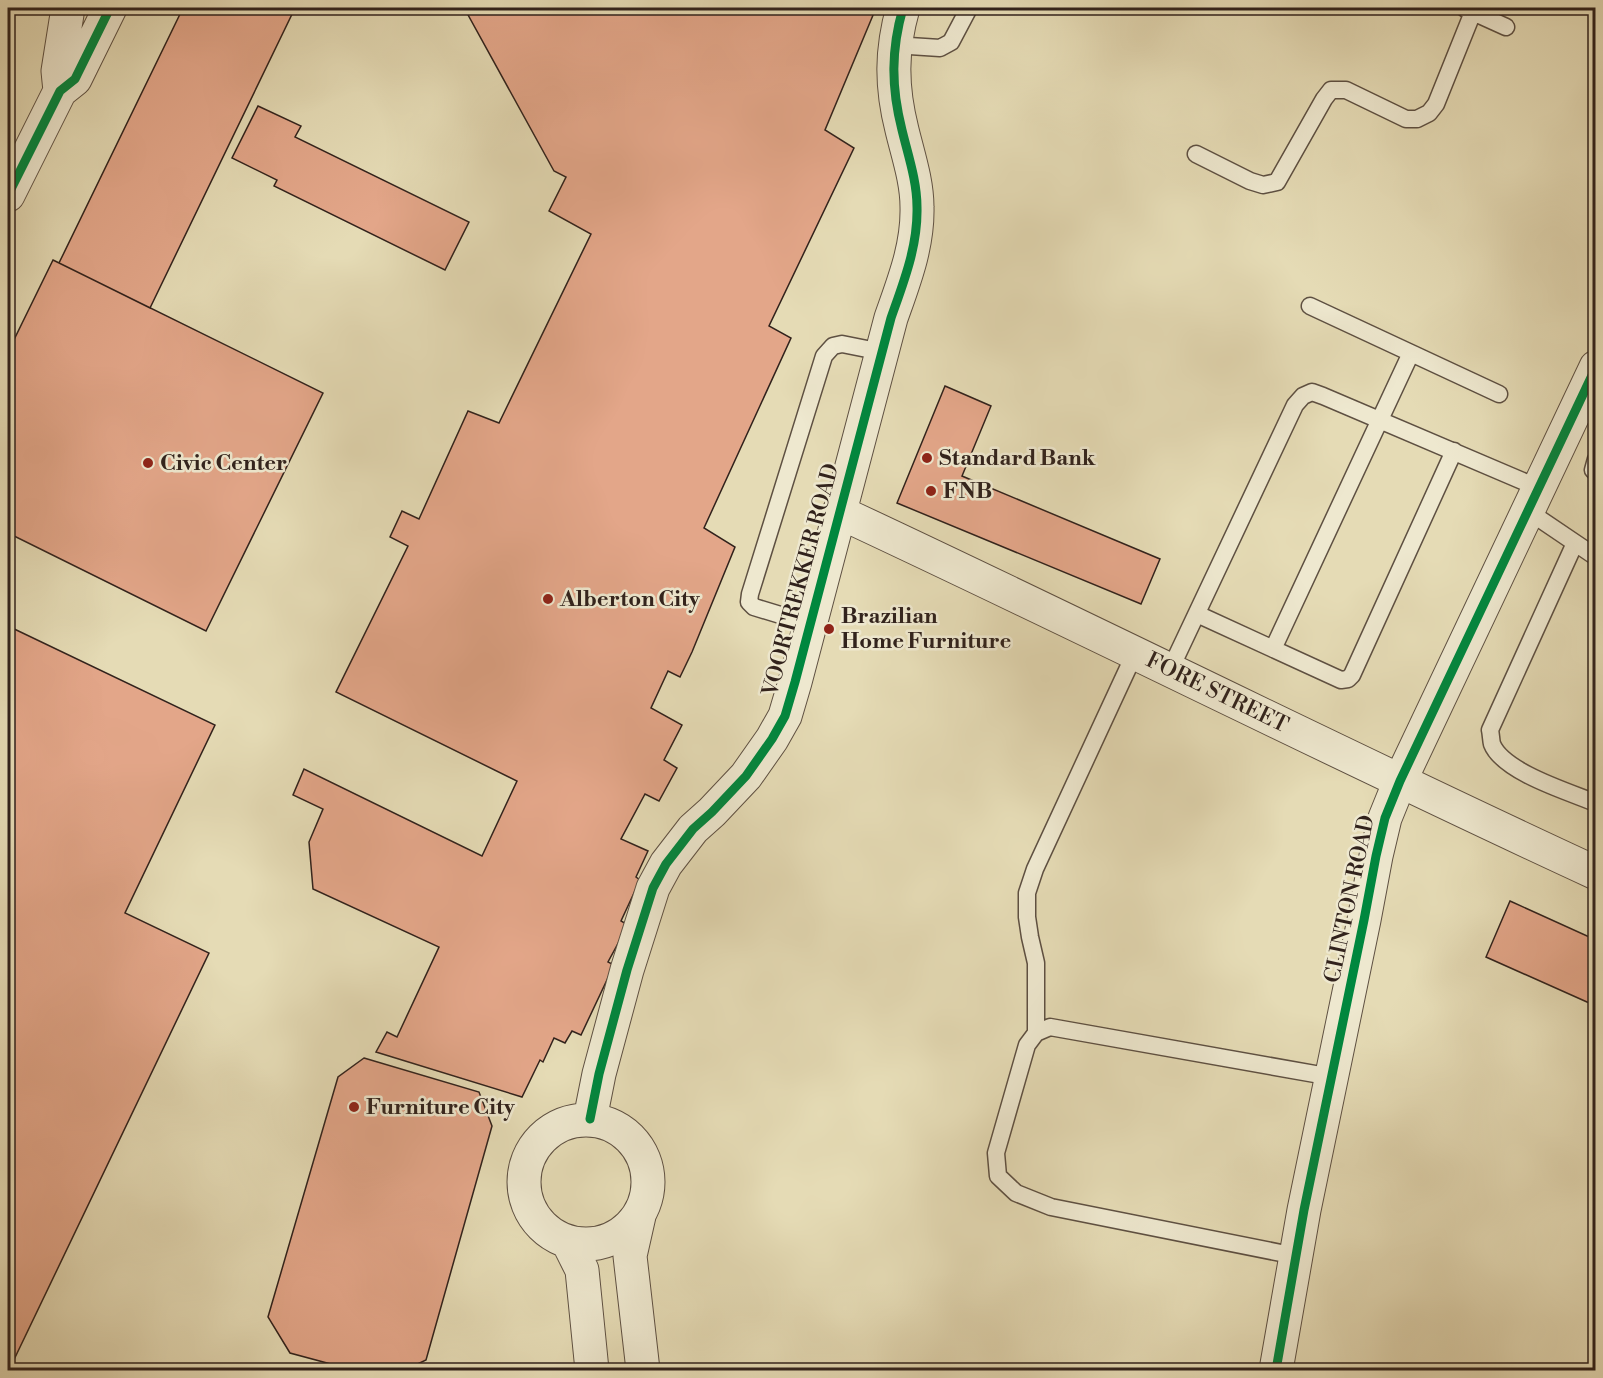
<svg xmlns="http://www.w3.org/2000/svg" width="1603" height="1378" font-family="'Libre Bodoni',serif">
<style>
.building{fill:#e3a689;stroke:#31221c;stroke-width:1.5}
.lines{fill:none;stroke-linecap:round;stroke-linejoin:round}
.service-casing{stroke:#5e5042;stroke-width:19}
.minor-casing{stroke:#5e5042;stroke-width:35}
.tertiary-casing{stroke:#5e5042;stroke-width:35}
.service{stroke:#eee8cf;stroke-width:16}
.minor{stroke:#eee8cf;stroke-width:33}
.tertiary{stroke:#eee8cf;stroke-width:33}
.cycleway-casing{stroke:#eee8cf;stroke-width:13}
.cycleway{stroke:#00873e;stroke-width:9}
.poi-dot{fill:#8f2418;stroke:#eee8cf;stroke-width:2}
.labels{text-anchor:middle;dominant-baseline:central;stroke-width:5;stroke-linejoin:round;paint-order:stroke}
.poi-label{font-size:22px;font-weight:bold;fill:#31221c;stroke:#eee8cf;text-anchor:start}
.street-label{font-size:22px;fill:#31221c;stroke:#eee8cf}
</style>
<rect width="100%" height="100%" fill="#e5dbb5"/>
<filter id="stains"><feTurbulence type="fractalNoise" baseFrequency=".00333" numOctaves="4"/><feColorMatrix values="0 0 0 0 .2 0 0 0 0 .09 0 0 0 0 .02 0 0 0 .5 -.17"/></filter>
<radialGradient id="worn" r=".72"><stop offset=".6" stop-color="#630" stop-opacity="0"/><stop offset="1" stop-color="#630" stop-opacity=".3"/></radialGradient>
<!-- building -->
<path class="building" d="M183,8H295L150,308L59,263Z
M470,8H876L825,130L854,148L769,326L791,338L704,528L735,547L692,652L680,677L668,671L651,708L682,725L664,760L677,768L659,801L645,794L621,839L648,851L636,877L640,880L621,921L628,925L608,962L614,965L581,1035L572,1031L565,1043L554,1038L543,1062L540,1060L522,1097L376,1052L387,1032L397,1037L439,947L313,889L309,842L323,809L293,795L304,769L482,856L517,781L336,692L408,546L390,537L402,511L419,519L468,411L499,423L591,234L549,211L566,177L554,171L467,13Z
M258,106L301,126L295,137L469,222L445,270L274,186L277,180L232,158Z
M53,260L323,393L206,631L8,533V352Z
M945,386L991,406L962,476L1160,559L1141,604L897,503Z
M8,626L215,725L125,913L209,953L9,1370H8Z
M1510,901L1596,940V1006L1486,957Z
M364,1058L479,1092L492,1126L426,1360L405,1370H353L290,1353L268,1317L338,1077Z"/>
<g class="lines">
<!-- service casing -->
<g class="service-casing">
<path id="service" d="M1464,8L1506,27
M894,45L940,48L951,42L969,8
M1196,154L1250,181L1263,185L1277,182L1324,99L1331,90H1346L1406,119H1417L1429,113L1436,104L1473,12
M1310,306L1499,394
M1596,459L1593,470L1596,473
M1528,511L1596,557
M1575,543L1490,730C1491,734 1491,740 1492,744C1503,772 1569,792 1596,803
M1197,614L1341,680L1348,679L1352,675L1454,451
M810,624L754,607L749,602L750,594L824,356L833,346L842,344L882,352
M1273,649L1411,353
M1170,670L1295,405L1303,396L1312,392L1323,396L1539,488
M1036,1033V963L1030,937L1027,917V893L1035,869L1135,653
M1296,1256L1051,1207L1016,1193L998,1176L996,1153L1027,1045L1036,1033L1050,1027L1332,1077"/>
</g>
<!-- minor casing -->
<g class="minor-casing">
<path id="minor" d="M60,91L58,71L68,8
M8,195L60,91L75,79L110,8
M1276,1370L1304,1210L1364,920L1376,856L1385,818L1400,781L1596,367"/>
</g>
<!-- tertiary casing -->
<g class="tertiary-casing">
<path id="tertiary" d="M839,512C1092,630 1342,756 1596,873
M590,1119L599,1074L627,970L653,888L666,864L693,829L712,812L746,776L772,739L785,716L795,682L891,318C904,281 918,246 917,207C917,181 908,155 902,130C891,87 891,50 903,8
M524 1182a62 62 0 1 1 124 0a62 62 0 1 1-124 0Z
M639,1216L630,1256L643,1370
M568,1242L582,1270L592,1370"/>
</g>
<!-- service -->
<use href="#service" class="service"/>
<!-- minor -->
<use href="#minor" class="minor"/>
<!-- tertiary -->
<use href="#tertiary" class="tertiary"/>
<!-- cycleway casing -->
<g class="cycleway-casing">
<path id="cycleway" d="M8,195L60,91L75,79L110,8
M590,1119L599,1074L627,970L653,888L666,864L693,829L712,812L746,776L772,739L785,716L795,682L891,318C904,281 918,246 917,207C917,181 908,155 902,130C891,87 891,50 903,8
M1276,1370L1304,1210L1364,920L1376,856L1385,818L1400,781L1596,367"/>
</g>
<!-- cycleway -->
<use href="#cycleway" class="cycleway"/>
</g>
<!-- markers -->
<g class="poi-dot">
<circle cx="927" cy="458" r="6"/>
<circle cx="148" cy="463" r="6"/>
<circle cx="931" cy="491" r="6"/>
<circle cx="548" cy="599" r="6"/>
<circle cx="829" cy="629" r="6"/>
<circle cx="354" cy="1107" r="6"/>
</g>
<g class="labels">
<!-- poi labels -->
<g class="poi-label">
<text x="939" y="458">Standard Bank</text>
<text x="160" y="463">Civic Center</text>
<text x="943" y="491">FNB</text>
<text x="560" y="599">Alberton City</text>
<text x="841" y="616">Brazilian<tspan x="841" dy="25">Home Furniture</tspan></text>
<text x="366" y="1107">Furniture City</text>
</g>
<!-- street labels -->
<g class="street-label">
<text transform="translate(801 580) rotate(-75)">VOORTREKKER ROAD</text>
<text transform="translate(1217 693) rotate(26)">FORE STREET</text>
<text transform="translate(1350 899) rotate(-78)">CLINTON ROAD</text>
</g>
</g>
<!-- margin -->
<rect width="1603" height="1378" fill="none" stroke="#e5dbb5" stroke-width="30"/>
<rect x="9" y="9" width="1585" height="1360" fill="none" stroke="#31221c" stroke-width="3"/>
<rect x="15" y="15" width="1573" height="1348" fill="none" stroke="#31221c" stroke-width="1.5"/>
<rect width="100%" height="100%" filter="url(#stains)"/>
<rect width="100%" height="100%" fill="url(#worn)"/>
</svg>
